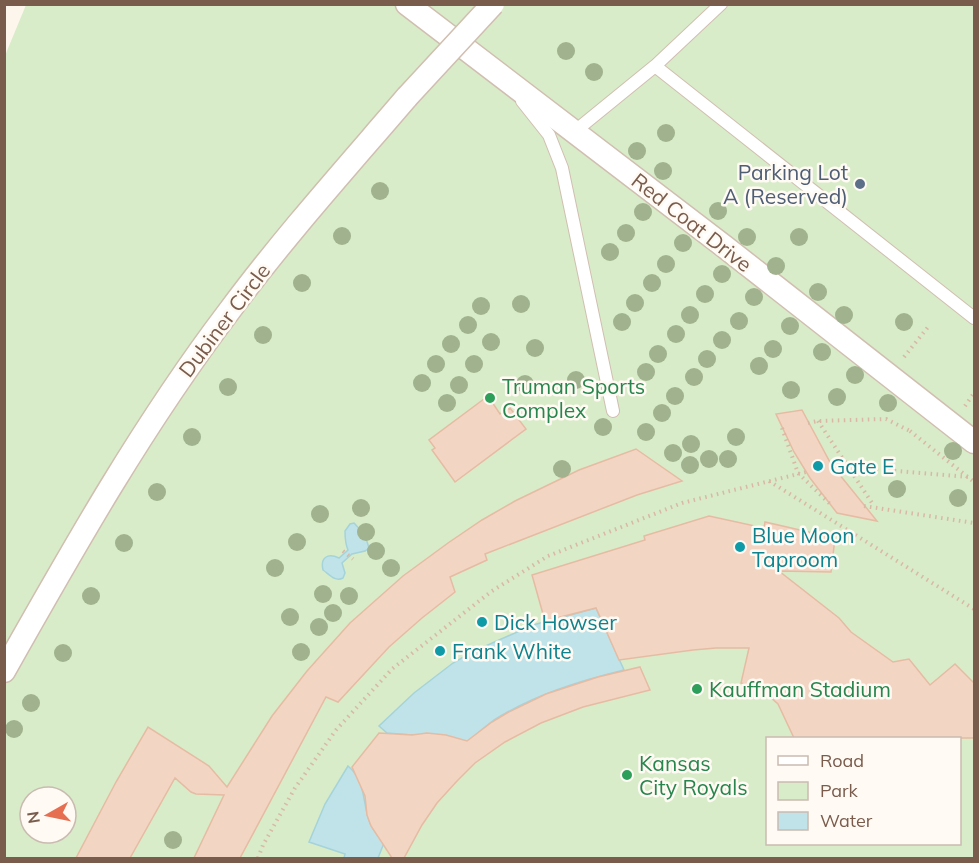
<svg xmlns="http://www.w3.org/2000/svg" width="979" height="863" font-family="Mulish,sans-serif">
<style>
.green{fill:#d8ecc9;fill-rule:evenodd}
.water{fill:#bfe3e8;stroke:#a5d3da;stroke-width:1.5}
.building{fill:#f3d5c3;stroke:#e6bba3;stroke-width:1.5}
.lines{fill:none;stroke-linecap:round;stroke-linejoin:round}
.lane-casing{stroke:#d1beb0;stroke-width:14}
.street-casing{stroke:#d1beb0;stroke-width:25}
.path{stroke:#d9b8a5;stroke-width:4;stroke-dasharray:1.5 4.5;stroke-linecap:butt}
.lane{stroke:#fff;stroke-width:12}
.street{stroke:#fff;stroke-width:22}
.street-bridge-casing{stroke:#d1beb0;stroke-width:25;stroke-linecap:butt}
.street-bridge{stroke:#fff;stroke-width:22}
.tree{fill:#a0b28e}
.service-dot{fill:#5c6f8a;stroke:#fffaf3;stroke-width:2}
.leisure-dot{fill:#2e9e5b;stroke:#fffaf3;stroke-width:2}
.culture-dot{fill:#0f9aa8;stroke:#fffaf3;stroke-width:2}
.labels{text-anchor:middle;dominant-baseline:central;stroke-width:5;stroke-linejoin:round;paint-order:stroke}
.service-label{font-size:21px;fill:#4e5e75;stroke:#fffaf3;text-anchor:end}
.street-label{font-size:21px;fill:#7a5c4d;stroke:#fffaf3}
.leisure-label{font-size:21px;fill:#27864d;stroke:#fffaf3;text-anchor:start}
.culture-label{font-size:21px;fill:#0d838f;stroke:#fffaf3;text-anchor:start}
</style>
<rect width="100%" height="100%" fill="#fdf6ec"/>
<!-- green -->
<path class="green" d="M26,5H974V858H4V58ZM768,738H960V844H768ZM30,797H66V833H30Z"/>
<!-- water -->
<path class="water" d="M354,523L365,535L369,548L365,551L352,554L342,563L345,573L343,578C335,582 330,575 323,570C320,557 328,553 339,558L348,550C345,543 345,538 345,531L350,524Z
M596,608L624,670C579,681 534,695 494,720C484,727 475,736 465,743L412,735L387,733L379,726L414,693L453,663L472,652L533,625Z
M348,766C367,782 362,804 370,823C373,831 379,837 384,843L378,858H344L345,854L309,842L325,804Z"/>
<!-- building -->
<path class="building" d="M488,396L500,414L510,408L526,429L455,482L432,450L435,448L429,440Z
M802,410L831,464L877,521L837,513L810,478L794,452L776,414Z
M636,449L682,481L637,495L485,554L487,560L450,577L455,592L422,618L389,647L338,702L326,697L240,858H194L224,795L196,794L191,792L175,778L130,858H76L116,782L148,727L209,766L227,787L272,716L307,671L350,623L403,576L448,543L482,520L515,501L579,470Z
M709,516L764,528L765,522L835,538L831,572L779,571L839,618L851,632L893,662L909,659L930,685L955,664L975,684V738H794L778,704L763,691L755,687L741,683L749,648H716L693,650L619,660L596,608L545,621L532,575L645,540L644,536Z
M640,667L650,690L583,707L541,723L505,742L475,763L457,781L437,803L422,825L404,858H392L371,826L367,815L365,796L352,767L379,733L412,735L427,733L446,735L467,741L492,722L507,713L546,694L598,677Z"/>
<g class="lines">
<!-- lane casing -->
<g class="lane-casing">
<path id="lane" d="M721,4L655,66L974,318
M522,101L549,135L562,168L613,411
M574,132L655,66"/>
</g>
<!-- street casing -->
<g class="street-casing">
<path id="street" d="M407,4L725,247L974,442
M4,671C74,547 144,423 230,310C285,236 347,167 407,97"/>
</g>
<!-- path -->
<path class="path" d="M904,357L928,327
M965,406L974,393
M818,421L874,506
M808,423L818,421L886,419L910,431
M782,428L798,473L830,504
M910,431L974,482
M835,469L849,467L969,477
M769,481L974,609
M864,506L974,523
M343,551L353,559
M258,858L263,845L295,788L336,730L392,669L492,591L548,556L682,503L806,472"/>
<!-- lane -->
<use href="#lane" class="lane"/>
<!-- street -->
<use href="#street" class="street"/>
<!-- street-bridge casing -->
<g class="street-bridge-casing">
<path id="street-bridge" d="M407,97L493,4"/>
</g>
<!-- street-bridge -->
<use href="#street-bridge" class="street-bridge"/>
</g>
<!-- trees -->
<g class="tree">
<circle cx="566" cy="51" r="9"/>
<circle cx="594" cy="72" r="9"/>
<circle cx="666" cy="133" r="9"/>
<circle cx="637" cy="151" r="9"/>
<circle cx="663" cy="171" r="9"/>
<circle cx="380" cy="191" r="9"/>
<circle cx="718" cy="211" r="9"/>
<circle cx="643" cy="212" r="9"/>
<circle cx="626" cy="233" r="9"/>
<circle cx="342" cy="236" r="9"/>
<circle cx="747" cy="237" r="9"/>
<circle cx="799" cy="237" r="9"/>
<circle cx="683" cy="243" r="9"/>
<circle cx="610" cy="252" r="9"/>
<circle cx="666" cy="264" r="9"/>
<circle cx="776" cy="266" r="9"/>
<circle cx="722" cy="274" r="9"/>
<circle cx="302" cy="283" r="9"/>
<circle cx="652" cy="283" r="9"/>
<circle cx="818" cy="292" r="9"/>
<circle cx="705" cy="294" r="9"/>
<circle cx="754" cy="297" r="9"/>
<circle cx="635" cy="303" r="9"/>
<circle cx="521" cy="304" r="9"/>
<circle cx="481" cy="306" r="9"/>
<circle cx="690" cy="315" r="9"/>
<circle cx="844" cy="315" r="9"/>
<circle cx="739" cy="321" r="9"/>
<circle cx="622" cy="322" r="9"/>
<circle cx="904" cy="322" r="9"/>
<circle cx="468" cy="325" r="9"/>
<circle cx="790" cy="326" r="9"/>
<circle cx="676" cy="334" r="9"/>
<circle cx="263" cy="335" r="9"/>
<circle cx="722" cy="340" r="9"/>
<circle cx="491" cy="342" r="9"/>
<circle cx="451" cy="344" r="9"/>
<circle cx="535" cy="348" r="9"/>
<circle cx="773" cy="349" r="9"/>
<circle cx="822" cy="352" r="9"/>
<circle cx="658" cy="354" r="9"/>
<circle cx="707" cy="359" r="9"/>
<circle cx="436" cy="364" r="9"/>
<circle cx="474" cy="364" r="9"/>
<circle cx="759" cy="366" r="9"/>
<circle cx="646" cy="372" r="9"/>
<circle cx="855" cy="375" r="9"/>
<circle cx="694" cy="377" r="9"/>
<circle cx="576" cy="380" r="9"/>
<circle cx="422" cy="383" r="9"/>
<circle cx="525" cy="384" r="9"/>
<circle cx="459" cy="385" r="9"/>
<circle cx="228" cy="387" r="9"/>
<circle cx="791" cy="390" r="9"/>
<circle cx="675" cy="396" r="9"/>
<circle cx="837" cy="397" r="9"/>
<circle cx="447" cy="403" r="9"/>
<circle cx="888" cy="403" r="9"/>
<circle cx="662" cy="413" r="9"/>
<circle cx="603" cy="427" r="9"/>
<circle cx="646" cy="432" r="9"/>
<circle cx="192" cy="437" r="9"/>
<circle cx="736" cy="437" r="9"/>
<circle cx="691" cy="444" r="9"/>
<circle cx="953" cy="451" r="9"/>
<circle cx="673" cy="453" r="9"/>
<circle cx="709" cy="459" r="9"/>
<circle cx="728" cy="459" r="9"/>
<circle cx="690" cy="465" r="9"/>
<circle cx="562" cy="469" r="9"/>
<circle cx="897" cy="489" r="9"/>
<circle cx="157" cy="492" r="9"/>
<circle cx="958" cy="498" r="9"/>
<circle cx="361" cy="508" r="9"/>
<circle cx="320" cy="514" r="9"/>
<circle cx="366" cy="532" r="9"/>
<circle cx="297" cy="542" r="9"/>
<circle cx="124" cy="543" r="9"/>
<circle cx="376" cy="551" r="9"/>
<circle cx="275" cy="568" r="9"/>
<circle cx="391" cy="568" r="9"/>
<circle cx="323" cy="594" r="9"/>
<circle cx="91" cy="596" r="9"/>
<circle cx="349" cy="596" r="9"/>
<circle cx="333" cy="613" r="9"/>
<circle cx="290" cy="617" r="9"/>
<circle cx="319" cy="627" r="9"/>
<circle cx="301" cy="652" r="9"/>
<circle cx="63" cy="653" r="9"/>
<circle cx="31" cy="703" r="9"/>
<circle cx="14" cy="729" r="9"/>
<circle cx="173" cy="840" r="9"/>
</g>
<!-- markers -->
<circle class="service-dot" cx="860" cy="184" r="6"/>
<g class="leisure-dot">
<circle cx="490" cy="398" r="6"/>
<circle cx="697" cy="689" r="6"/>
<circle cx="627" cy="775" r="6"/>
</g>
<g class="culture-dot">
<circle cx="818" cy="466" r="6"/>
<circle cx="740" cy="547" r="6"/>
<circle cx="482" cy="622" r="6"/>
<circle cx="440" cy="651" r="6"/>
</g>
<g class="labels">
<!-- service labels -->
<g class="service-label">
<text x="848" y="172">Parking Lot<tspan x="848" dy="24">A (Reserved)</tspan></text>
</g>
<!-- street labels -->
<g class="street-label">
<text transform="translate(692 222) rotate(38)">Red Coat Drive</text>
<text transform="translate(224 320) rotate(-53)">Dubiner Circle</text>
</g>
<!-- leisure labels -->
<g class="leisure-label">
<text x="502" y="386">Truman Sports<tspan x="502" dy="24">Complex</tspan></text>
<text x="709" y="689">Kauffman Stadium</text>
<text x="639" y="763">Kansas<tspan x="639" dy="24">City Royals</tspan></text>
</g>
<!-- culture labels -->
<g class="culture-label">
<text x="830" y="466">Gate E</text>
<text x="752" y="535">Blue Moon<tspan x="752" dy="24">Taproom</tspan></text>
<text x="494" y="622">Dick Howser</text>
<text x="452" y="651">Frank White</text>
</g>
</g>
<!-- border -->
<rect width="979" height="863" fill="none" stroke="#7a5c4d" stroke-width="12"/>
<!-- legend -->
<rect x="766" y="737" width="195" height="108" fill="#fffaf3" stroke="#cabbb1" stroke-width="1.5"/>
<rect x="778" y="756" width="30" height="9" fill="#ffffff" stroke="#cabbb1" stroke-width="1.5"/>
<text x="820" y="767" font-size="18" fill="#7a5c4d">Road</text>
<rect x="778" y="782" width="30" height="18" fill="#d8ecc9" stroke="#cabbb1" stroke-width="1.5"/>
<text x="820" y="797" font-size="18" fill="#7a5c4d">Park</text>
<rect x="778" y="812" width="30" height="18" fill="#bfe3e8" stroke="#cabbb1" stroke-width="1.5"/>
<text x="820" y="827" font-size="18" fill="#7a5c4d">Water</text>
<!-- north arrow -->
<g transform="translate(48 815) rotate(261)"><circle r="28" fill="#fffaf3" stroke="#cabbb1" stroke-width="1.5"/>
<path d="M0-4.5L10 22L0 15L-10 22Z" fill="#e76f51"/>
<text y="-9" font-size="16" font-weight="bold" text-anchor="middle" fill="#7a5c4d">N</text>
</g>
</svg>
